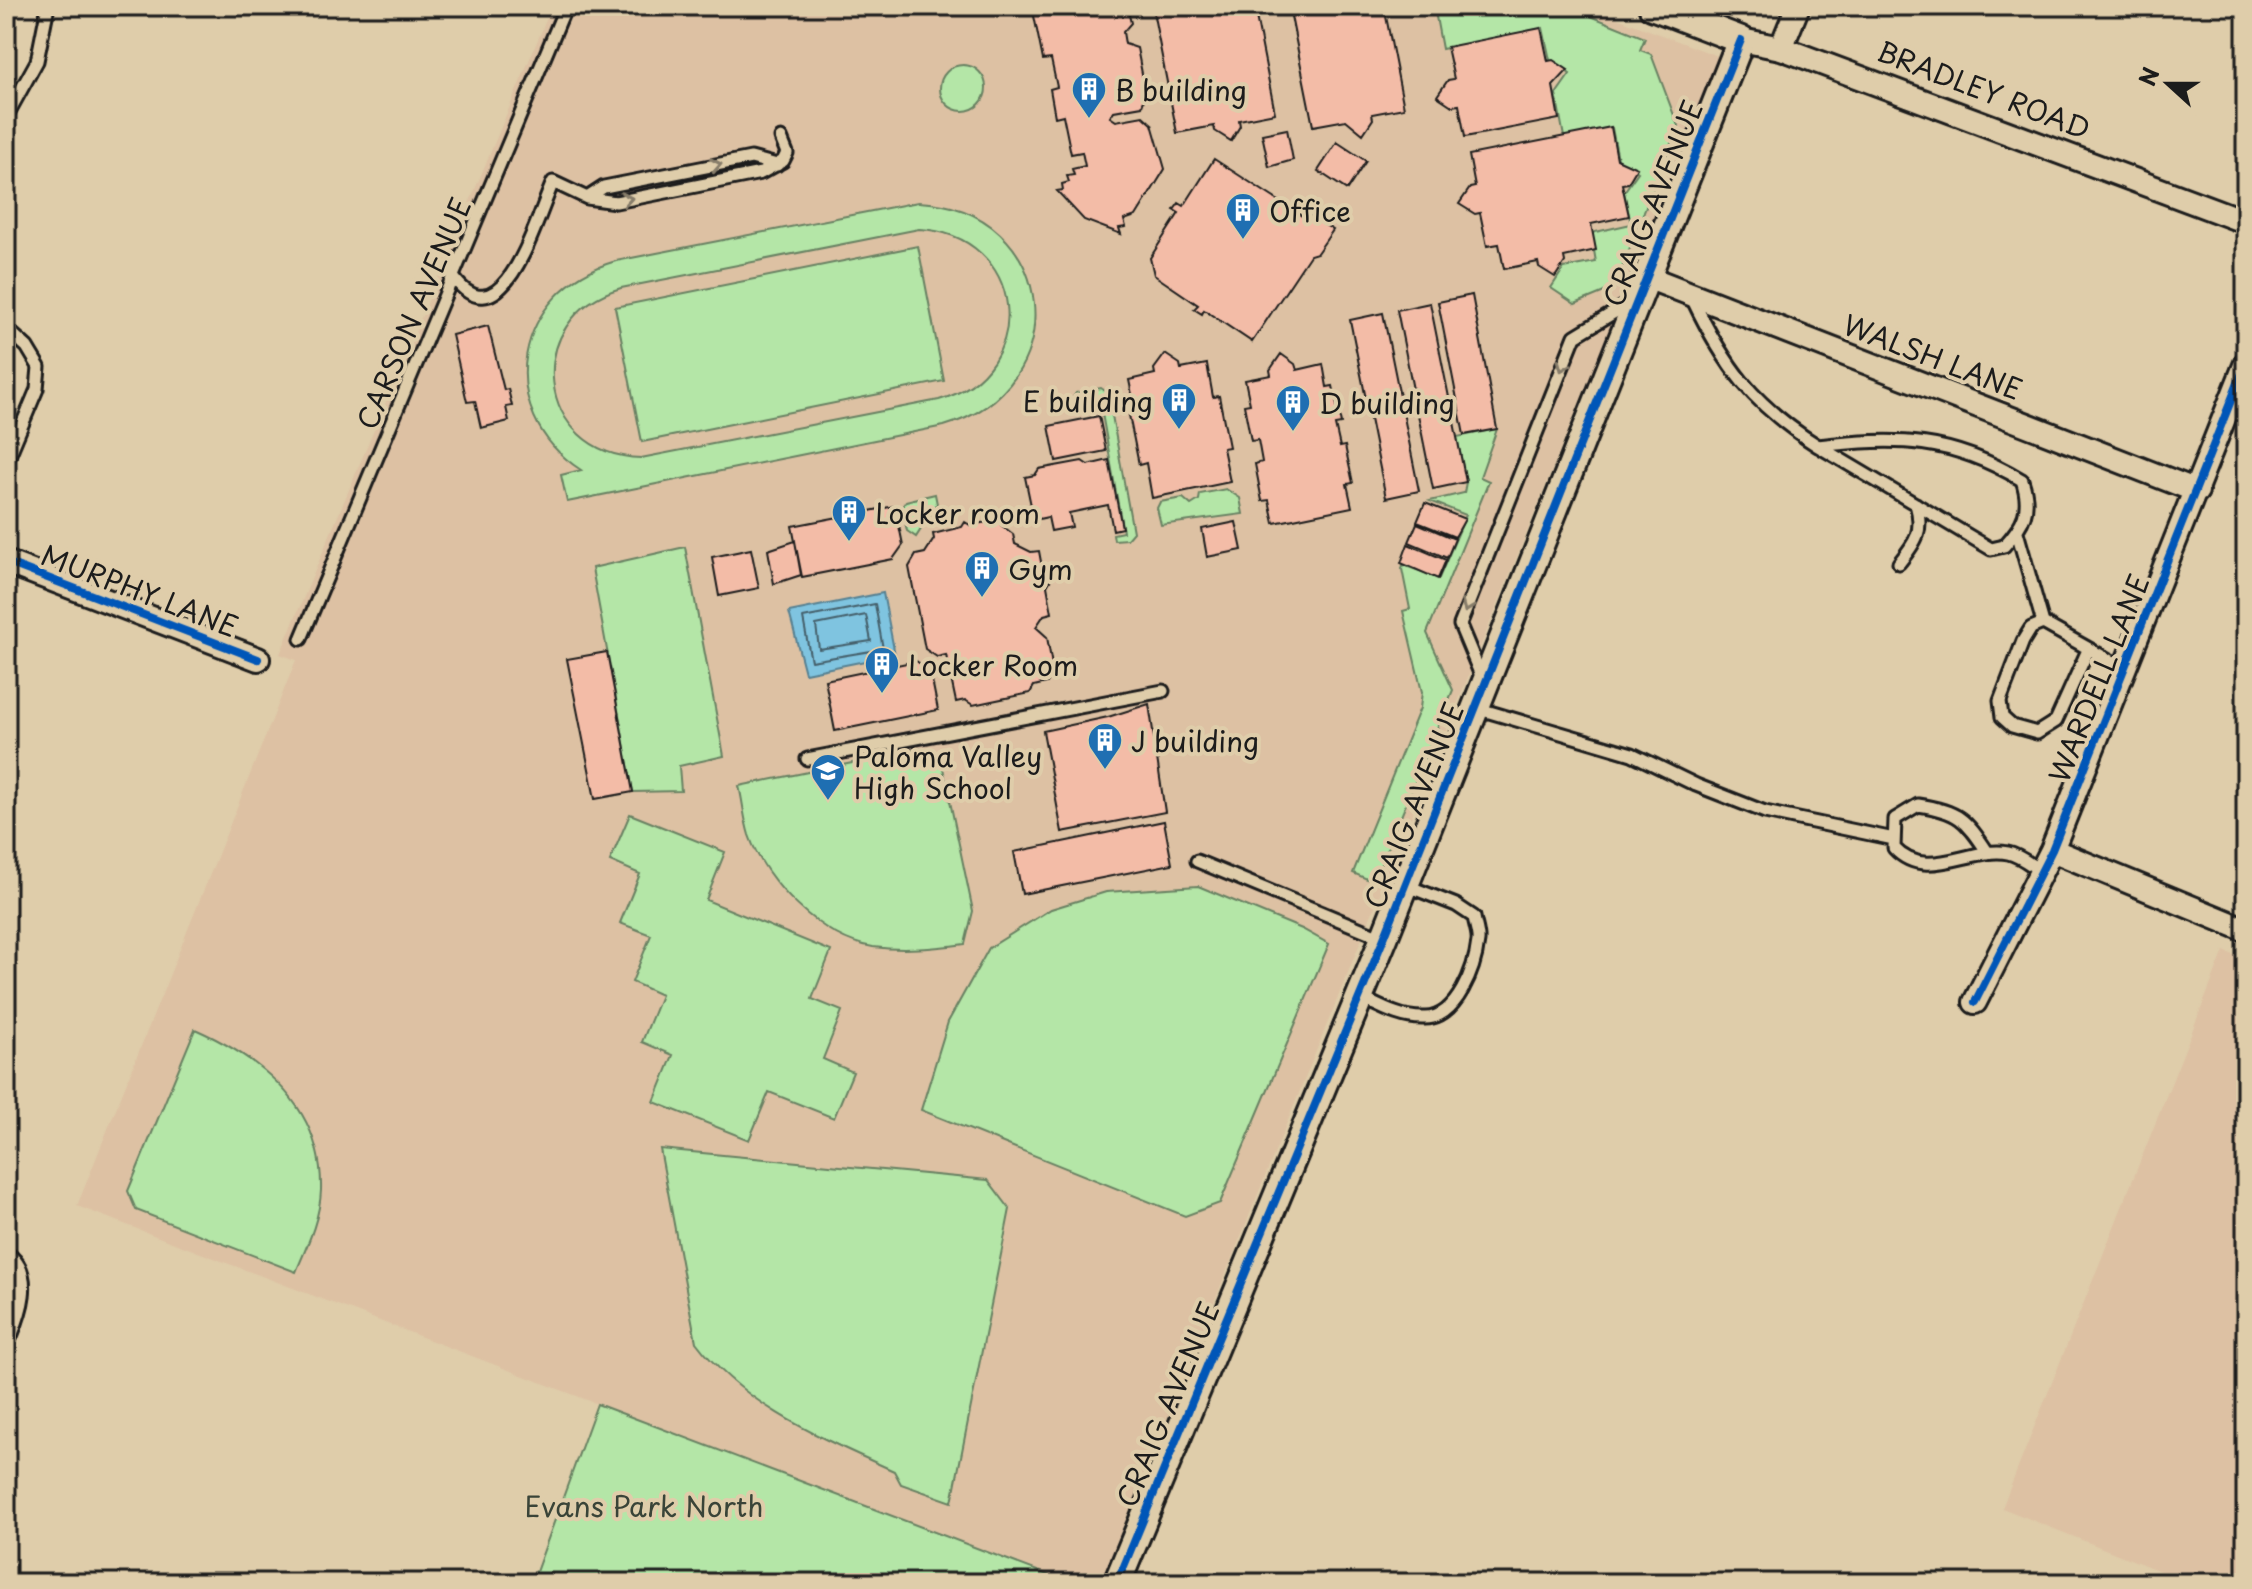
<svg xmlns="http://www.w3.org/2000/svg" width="2252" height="1589" font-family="'Playpen Sans',sans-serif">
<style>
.built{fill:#ddc1a3}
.green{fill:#b4e6a7;stroke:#688162;stroke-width:2;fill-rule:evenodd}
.water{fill:#7fc4e0;stroke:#578192;stroke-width:2}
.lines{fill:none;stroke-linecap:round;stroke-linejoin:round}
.shore{stroke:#445f6a;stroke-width:2}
.building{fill:#f3bca7;stroke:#1c1c1c;stroke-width:2}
.service-casing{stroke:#1c1c1c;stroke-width:17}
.minor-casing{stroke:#1c1c1c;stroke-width:28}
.tertiary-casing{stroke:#1c1c1c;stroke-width:32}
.service{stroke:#dfcdaa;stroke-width:11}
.minor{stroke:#dfcdaa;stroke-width:22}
.tertiary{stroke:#dfcdaa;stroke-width:26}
.cycleway-casing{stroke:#dfcdaa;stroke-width:13}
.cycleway{stroke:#0057b8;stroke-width:8}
.oneway{stroke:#877d6a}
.labels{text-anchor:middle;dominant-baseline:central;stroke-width:8;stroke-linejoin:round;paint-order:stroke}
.poi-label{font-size:28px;fill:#1c1c1c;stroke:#dfcdaa;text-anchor:start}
.street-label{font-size:28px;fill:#1c1c1c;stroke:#dfcdaa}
.park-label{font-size:28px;fill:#3a4438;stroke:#dfcdaa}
</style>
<rect width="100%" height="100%" fill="#dfcdaa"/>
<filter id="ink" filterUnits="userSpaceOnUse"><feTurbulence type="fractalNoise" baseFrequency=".0125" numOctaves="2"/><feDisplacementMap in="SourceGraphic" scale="16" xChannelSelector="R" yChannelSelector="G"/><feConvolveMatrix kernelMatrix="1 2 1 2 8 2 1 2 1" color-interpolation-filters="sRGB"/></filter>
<g filter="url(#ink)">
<!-- built -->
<path class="built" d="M552,6H1585L1720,57L1100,1583H1069L77,1206L296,660L280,654Z
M2224,951L2246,960V1583H2190L2002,1508Z"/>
<!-- green -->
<path class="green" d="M1434,6H1480L1504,13L1538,6H1566L1645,38L1640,50L1651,54L1678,126L1614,288L1575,304L1551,288L1564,268L1596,262L1591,233L1631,224L1624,192L1638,172L1618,159L1612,128L1564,137L1556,94L1570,74L1550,60L1543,28L1442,49Z
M940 88a23 23 0 1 1 46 0a23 23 0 1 1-46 0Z
M918,202C1058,207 1078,388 944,426L567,502L561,475L581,470C491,411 514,290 616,261ZM919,229C1025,234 1041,370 939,400L641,458C535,455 520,317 621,288Z
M918,246L944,381L642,442L615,307Z
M1101,388L1108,393L1133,532L1127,539L1114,540L1113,534L1123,532L1100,402L1078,405L1071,401L1076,393Z
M1497,429L1480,477L1489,481L1427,633L1453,690L1374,882L1353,873L1420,708L1422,692L1403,611L1410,609L1402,569L1403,565L1439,578L1466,515L1430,501L1464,493L1466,482L1457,437Z
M1226,489L1240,498L1243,514L1161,525L1157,508L1160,502L1183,498L1191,505L1199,500L1200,494Z
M935,494L937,504L916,537L907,531L902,507L906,501Z
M685,547L724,756L679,766L681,791L633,792L592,568Z
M921,749L942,763L973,911L965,944C934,948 904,951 873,947C822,939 765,882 749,835C744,819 743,802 739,786Z
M630,814L725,852L706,900L831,951L812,999L842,1011L823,1059L853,1072L834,1118L769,1092L749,1140L654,1102L673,1055L642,1042L661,995L632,982L651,935L620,923L640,874L610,861Z
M1198,886L1302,929L1329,944L1220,1203L1185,1216L921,1110L948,1022L989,948L1051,909L1106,892Z
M195,1029C262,1059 323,1108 321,1190C320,1219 307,1246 296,1272L136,1210L128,1191Z
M660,1149L988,1180L1010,1209L952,1502L901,1484L894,1471C822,1438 745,1407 696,1342Z
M597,1404L1069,1583H532Z"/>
<!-- water -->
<path class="water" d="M883,593L895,655L805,673L789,612Z"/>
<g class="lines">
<!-- shore -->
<path class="shore" d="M875,604L883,649L811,661L803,618Z
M866,615L871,641L819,649L816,625Z"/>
</g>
<!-- building -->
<path class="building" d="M1032,6H1132L1128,11L1131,23L1123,32L1125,44L1137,48L1146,94L1142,106L1114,111L1110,117L1116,121L1143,116L1152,124L1165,169L1136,216L1124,220L1126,227L1119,228L1121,234L1084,220L1057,191L1063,190L1062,184L1069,182L1067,176L1074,175L1072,169L1085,166L1082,152L1071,154L1063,115L1055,117L1050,89L1057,87L1051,59L1043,60Z
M1152,6H1254L1275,113L1239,120L1240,126L1231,141L1215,131L1214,126L1177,133Z
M1289,6H1384L1404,108L1372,114L1373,119L1363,134L1346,120L1313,126Z
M1541,28L1548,61L1553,60L1568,70L1553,86L1559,119L1465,137L1459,105L1452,106L1437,96L1448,80L1454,79L1447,47Z
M1611,127L1617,159L1637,168L1628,183L1622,184L1629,216L1591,224L1596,250L1564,257L1565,262L1555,277L1539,267L1538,262L1504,269L1499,244L1487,246L1480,213L1475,214L1459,204L1470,188L1475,187L1469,155Z
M1287,129L1293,160L1269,167L1262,134Z
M1337,142L1366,161L1347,190L1318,171Z
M1214,159L1302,216L1309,215L1333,230L1317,253L1310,255L1252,342L1204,310L1202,314L1194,309L1198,305L1154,275L1150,258L1179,213L1174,210L1179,203L1184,206Z
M1472,295L1497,429L1464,435L1438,302Z
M1430,303L1466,482L1433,489L1397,310Z
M1383,313L1419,491L1386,498L1350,320Z
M488,326L504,390L508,389L512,406L506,407L509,421L481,428L475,401L467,402L452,335Z
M1165,354L1180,364L1181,369L1207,364L1213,397L1219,396L1229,447L1223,448L1230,482L1152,498L1146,463L1139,465L1129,415L1136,414L1129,380L1155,374L1154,369Z
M1281,354L1295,364L1297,370L1323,364L1327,387L1333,386L1341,424L1335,425L1340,447L1345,446L1353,483L1347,484L1352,507L1274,523L1269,500L1262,501L1255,464L1262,462L1258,440L1251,441L1244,405L1250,404L1245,380L1271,375L1270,370Z
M1099,416L1106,451L1056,461L1049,426Z
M1109,460L1122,528L1113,530L1108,505L1069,513L1072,527L1051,531L1048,517L1034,520L1025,477L1035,475L1039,469L1082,461L1088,465Z
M1425,503L1465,519L1455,537L1417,522Z
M895,506L903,545L893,559L802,577L792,526Z
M1000,520L1001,525L1013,534L1015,544L1031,552L1039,551L1044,578L1050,581L1047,586L1052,613L1044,615L1036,627L1047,637L1053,671L1047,683L1034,686L1030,693L973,705L965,700L956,702L946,655L937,657L925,649L909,567L916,555L925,553L934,539L933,534L962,527L965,522L970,525Z
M1236,522L1242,550L1207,557L1202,529Z
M1417,523L1455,539L1447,558L1409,542Z
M795,541L801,575L774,584L768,550Z
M1408,544L1446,560L1438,579L1401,563Z
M751,549L759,588L719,596L712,557Z
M607,652L633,792L595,799L567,659Z
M916,661L930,670L938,710L835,731L825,680Z
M1149,704L1165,812L1062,832L1043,731L1108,717Z
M1164,821L1172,864L1022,894L1014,852Z"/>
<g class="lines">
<!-- service casing -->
<g class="service-casing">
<path id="service" d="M6,9L11,6
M6,117L37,61L48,6
M587,198L604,187L751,158L777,165
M454,278C503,343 537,217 553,182L587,198L616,202L761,173L783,161L787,153L781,138
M1692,298C1725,367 1752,404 1818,446L1991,549L2004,546C2024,524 2032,509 2022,480C1950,437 1898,437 1818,446
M6,328L27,347L39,367L37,389L6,463
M2017,532L2043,623L2031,628L2023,641L2000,701L2002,717L2012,726L2037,733L2056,721L2088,650
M1899,563C1916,542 1924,531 1916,504
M2043,623L2125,669
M301,639L566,6
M1482,678L1460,625L1575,336L1631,302
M1476,708L1632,754L1696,785L1765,812L1894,839
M807,759L1163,691
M1988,853C1966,819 1958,811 1918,805L1895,819L1894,848C1926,883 1970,846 2008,853C2019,855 2031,865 2041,871
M1197,861L1383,938
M1360,997C1381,1007 1401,1019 1425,1018C1457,1018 1475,968 1478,941C1479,934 1475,924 1474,917L1456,905L1405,885"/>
</g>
<!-- minor casing -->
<g class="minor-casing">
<path id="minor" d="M1741,40L1781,48L2246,222
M1781,48L1798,6
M1647,277L2197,491
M6,562L258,659
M2052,850L2246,930
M1975,1002L2052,850L2246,363
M6,1259C28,1277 15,1312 6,1334"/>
</g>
<!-- tertiary casing -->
<g class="tertiary-casing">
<path id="tertiary" d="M1117,1583L1384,938L1741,40L1652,6"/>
</g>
<!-- service -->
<use href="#service" class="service"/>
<!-- minor -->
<use href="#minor" class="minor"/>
<!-- tertiary -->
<use href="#tertiary" class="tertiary"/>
<!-- cycleway casing -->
<g class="cycleway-casing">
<path id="cycleway" d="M6,562L258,659
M1975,1002L2052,850L2246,363
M1117,1583L1384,938L1741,40"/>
</g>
<!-- cycleway -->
<use href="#cycleway" class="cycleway"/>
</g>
<!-- one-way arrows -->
<defs><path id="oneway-chevron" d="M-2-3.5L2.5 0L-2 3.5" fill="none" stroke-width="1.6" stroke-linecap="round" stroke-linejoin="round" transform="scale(2)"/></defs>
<g class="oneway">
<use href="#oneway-chevron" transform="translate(716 165) rotate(-11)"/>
<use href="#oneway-chevron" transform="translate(627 199) rotate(-10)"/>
<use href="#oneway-chevron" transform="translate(1563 366) rotate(112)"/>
<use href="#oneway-chevron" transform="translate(1467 607) rotate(112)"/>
</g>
</g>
<!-- icons -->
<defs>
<g id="building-pin" transform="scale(1.8)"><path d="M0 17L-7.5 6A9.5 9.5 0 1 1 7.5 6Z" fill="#1f6fb2" stroke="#dfcdaa"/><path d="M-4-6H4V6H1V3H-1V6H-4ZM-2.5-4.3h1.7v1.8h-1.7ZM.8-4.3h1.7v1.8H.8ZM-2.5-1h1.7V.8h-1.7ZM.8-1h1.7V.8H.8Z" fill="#fff"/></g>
<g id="school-pin" transform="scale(1.8)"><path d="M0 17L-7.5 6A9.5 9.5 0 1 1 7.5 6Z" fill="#1f6fb2" stroke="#dfcdaa"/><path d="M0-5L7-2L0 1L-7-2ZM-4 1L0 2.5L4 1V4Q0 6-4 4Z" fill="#fff"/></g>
</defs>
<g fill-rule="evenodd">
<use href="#building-pin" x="1089" y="89"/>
<use href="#building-pin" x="1243" y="210"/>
<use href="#building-pin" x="1179" y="400"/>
<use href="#building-pin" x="1293" y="402"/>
<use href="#building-pin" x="849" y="512"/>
<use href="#building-pin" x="982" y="568"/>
<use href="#building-pin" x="882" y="664"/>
<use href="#building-pin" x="1105" y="740"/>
<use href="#school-pin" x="828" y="771"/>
</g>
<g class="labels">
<!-- poi labels -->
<g class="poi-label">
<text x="1115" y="89">B building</text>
<text x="1269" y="210">Office</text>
<text x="1153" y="400" text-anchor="end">E building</text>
<text x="1319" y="402">D building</text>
<text x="875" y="512">Locker room</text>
<text x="1008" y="568">Gym</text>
<text x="908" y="664">Locker Room</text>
<text x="1131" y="740">J building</text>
<text x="854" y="755">Paloma Valley<tspan x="854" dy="32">High School</tspan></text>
</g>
<!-- street labels -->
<g class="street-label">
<text transform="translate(1984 89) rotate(21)">BRADLEY ROAD</text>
<text transform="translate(1652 203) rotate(-68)">CRAIG AVENUE</text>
<text transform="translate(413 313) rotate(-67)">CARSON AVENUE</text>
<text transform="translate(1933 356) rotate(21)">WALSH LANE</text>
<text transform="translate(140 590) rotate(21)">MURPHY LANE</text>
<text transform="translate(2098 678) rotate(-68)">WARDELL LANE</text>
<text transform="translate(1413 805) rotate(-68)">CRAIG AVENUE</text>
<text transform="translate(1167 1404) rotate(-67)">CRAIG AVENUE</text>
</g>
<!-- park labels -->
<g class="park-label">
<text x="644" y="1505">Evans Park North</text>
</g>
</g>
<!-- margin -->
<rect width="2252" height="1589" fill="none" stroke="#dfcdaa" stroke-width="32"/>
<rect x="16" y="16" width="2220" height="1557" fill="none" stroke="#1c1c1c" stroke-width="3" filter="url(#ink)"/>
<!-- north arrow -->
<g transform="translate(2168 84) rotate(291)" stroke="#dfcdaa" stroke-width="6" paint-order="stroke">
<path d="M0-6L14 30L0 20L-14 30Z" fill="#1c1c1c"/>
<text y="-12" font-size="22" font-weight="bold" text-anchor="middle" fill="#1c1c1c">N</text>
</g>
</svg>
